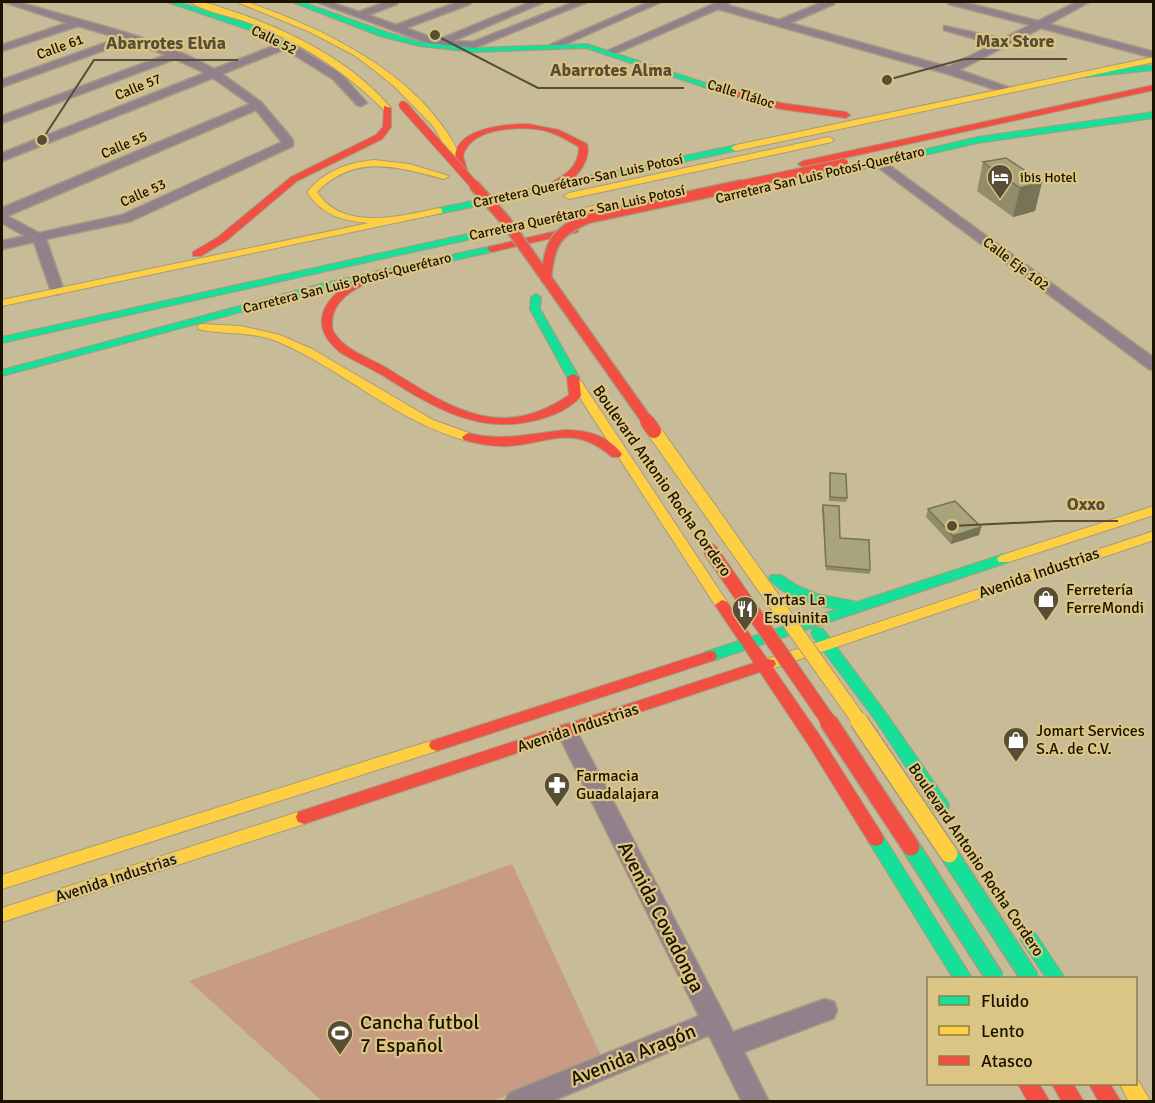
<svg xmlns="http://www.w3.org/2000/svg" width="1155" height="1103" font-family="Signika,sans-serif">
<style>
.green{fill:#c89b84}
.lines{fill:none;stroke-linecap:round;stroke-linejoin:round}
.street-casing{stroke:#a59b80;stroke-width:3}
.fast-casing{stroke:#a59b80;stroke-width:2}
.slow-casing{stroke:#a59b80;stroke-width:2}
.jam-casing{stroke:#a59b80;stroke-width:2}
.street{fill:#92818a;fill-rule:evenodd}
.fast{fill:#16e098;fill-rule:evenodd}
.slow{fill:#ffcf43;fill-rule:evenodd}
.jam{fill:#f24e42;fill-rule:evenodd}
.fast-bridge-casing{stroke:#a59b80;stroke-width:20;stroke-linecap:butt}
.slow-bridge-far1-casing{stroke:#a59b80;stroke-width:16;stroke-linecap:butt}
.slow-bridge-casing{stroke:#a59b80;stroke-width:20;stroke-linecap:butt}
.jam-bridge-far3-casing{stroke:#a59b80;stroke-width:10;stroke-linecap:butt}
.jam-bridge-far2-casing{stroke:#a59b80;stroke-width:13;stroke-linecap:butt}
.jam-bridge-far1-casing{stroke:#a59b80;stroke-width:16;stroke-linecap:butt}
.jam-bridge-casing{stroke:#a59b80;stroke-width:20;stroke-linecap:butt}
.fast-bridge{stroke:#16e098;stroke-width:17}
.slow-bridge-far1{stroke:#ffcf43;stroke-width:14}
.slow-bridge{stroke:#ffcf43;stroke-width:17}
.jam-bridge-far3{stroke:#f24e42;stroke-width:8}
.jam-bridge-far2{stroke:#f24e42;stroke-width:10}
.jam-bridge-far1{stroke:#f24e42;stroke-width:14}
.jam-bridge{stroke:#f24e42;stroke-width:17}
.wall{fill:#918d6b}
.shaded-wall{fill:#767357}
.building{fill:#a9a47c;stroke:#767357;stroke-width:1.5}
.labels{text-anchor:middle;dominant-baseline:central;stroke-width:4.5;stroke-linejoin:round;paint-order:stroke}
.far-street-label{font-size:14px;fill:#1b1300;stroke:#dbc584}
.far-poi-label{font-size:14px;fill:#1b1300;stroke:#dbc584;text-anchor:start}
.street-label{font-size:16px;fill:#1b1300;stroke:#dbc584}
.poi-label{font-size:16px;fill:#1b1300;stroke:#dbc584;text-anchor:start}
.near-street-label{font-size:20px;fill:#1b1300;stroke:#dbc584}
.near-poi-label{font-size:20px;fill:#1b1300;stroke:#dbc584;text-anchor:start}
.leader{fill:none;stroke:#574e35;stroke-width:2}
.callout-dot{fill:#574e35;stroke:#dbc584;stroke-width:2}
.callout-label{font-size:18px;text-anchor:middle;font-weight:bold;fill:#574e35;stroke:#dbc584;stroke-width:4.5;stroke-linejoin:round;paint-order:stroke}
</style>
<rect width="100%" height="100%" fill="#c7bb98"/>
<!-- green -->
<path class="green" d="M512,864L602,1058L492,1101H322L189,981Z"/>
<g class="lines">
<!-- street casing -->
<g class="street-casing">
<path id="street" d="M4,2H18C83,22 154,35 214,69L282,43H290L341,74L367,103L361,106L357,105L333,79L285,49L222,74L261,102L293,140V146L131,221L46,239L64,291L57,295L52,294L34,242L2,249V241L25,236L2,223V208L250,104L213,78L2,161V153L205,73L175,59L2,123V116L166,55L129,41L2,87V80L119,38L78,26L2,51V45L67,23ZM256,110L282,142L122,215L39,233L7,216Z
M317,2H330L359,12L385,2H398L397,4L368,15L396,25L458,2H471L470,4L406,28L438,40L531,2H544L453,41L473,42L574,2H587L474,48L433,45Z
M649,2H661L559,47L555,48L550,45Z
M718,2H730L727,5L779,20L823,2H835L834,4L790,23L948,67L994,44L944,30V26L1003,39L1030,25L949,4L948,2H963L1038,21L1077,2H1089L1049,24L1154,52V58L1041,28L959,70L1010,88L1012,90L1006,93L945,73L718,9L614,54H606L605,52Z
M879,158L1154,358V370L1149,369L875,165L873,162Z
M567,724L574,726L733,1032L825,999L834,1002L837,1010L834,1018L744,1052L769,1102H742L709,1035L550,1102H505L509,1093L699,1016L557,732L560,726Z"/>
</g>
<!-- fast casing -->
<g class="fast-casing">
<path id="fast" d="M167,2H177L256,26L290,45L283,47L250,30Z
M292,2H302L386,32L419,42L474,48L587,44L726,90L719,92L586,48L474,52L419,46L380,36Z
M1154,65V70L1075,78L1071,76L1075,74Z
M1154,112V118L978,143L818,179L813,176L978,137Z
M736,145L741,148L739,150L439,214L434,211L439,208Z
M472,233L477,236L476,238L2,343V337Z
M492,246L496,247V251L327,289L2,376V370L321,284Z
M536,294L541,297L540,309L579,377L577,379L573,380L567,377L530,309L531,297Z
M1004,554L1011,559L1009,562L715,660H705L703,656L705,652L838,609C815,606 783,597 769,578L771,575H781L798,586L817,594L857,602Z
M818,628L823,629L886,713L947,801L949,806L947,811L941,813L935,811L876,721L813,637L811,633L813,629Z
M876,832L882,834L972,978H953L870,844L868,839L870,834Z
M1029,931L1035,933L1065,978H1046L1020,939L1023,933Z"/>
</g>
<!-- slow casing -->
<g class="slow-casing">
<path id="slow" d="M190,2C205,0 221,8 235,12C293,32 351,61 391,108L384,110C345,71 303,44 252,24C233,16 207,13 190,2Z
M237,2H247C319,27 405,67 448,134C455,144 460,156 465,167L463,169H457L434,127L394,86L374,70L354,55L310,32Z
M1154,57V62L736,151L731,148L736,145Z
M829,137L834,140L832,142L569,199L564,196L569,193Z
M374,160L409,164L449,176L444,179C396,167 356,153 317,192C343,232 401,216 439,208L442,209V213L2,306V300L369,223C342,221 322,215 307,192C325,171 346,163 374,160Z
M603,204L608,207L606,209L472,239L467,236L472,233Z
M202,324L241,326L280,335L312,349L433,420L472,434L474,437L468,441C397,423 342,368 276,341C250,331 224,335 198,329V325Z
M575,378L581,381L727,602L729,605L727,608H717L569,381Z
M1154,506V515L1009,562H999L997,559L999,556Z
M1154,531V540L774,668H764L762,664L764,660Z
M437,739L443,741L445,745L443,749L2,889V875Z
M304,810L310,812L312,817L310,822L2,922V908Z
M1136,1077L1151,1102H1129L1120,1084H1136Z"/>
</g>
<!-- jam casing -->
<g class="jam-casing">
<path id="jam" d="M1154,85V90L803,167L798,164L803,161Z
M722,87L781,103L846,112L850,115L846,118L780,109L719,92L718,90Z
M384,106L391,108V127L382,139L297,181L226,241L201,256H193V252L218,237L291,177L376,135L383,127Z
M528,124L559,130L587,144C593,165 565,192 545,190V186C562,177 579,169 579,147C569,141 558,134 546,131C522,125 470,127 463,156L468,173L460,175C438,131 498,124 528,124Z
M574,227L578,228V232L492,252L487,249L488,247Z
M380,270L385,273L384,275C360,286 326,299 333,331C344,350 367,357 385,367C447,405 498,444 569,395L567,377L573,374L579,377L581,396C570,409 552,416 537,420C477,436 430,405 382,375C368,367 354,361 341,353C295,317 341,281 380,270Z
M566,430C588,430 608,436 622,454L620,457H612C574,424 553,442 510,446C494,447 479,444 464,440L462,437L468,433C502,442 532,433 566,430Z
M722,600L727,602L767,659L774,660L776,664L773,668L820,736L882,834L884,839L882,844L876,846L870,844L808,744L760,672L304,824L298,822L296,817L298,812L754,663L715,605Z
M710,651L715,652L717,656L715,660L437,751L431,749L429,745L431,741Z
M1018,1084H1039L1050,1102H1028Z
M1052,1084H1073L1084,1102H1062Z
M1089,1084H1110L1121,1102H1099Z"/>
</g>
<!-- street -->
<use href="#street" class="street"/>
<!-- fast -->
<use href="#fast" class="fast"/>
<!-- slow -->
<use href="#slow" class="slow"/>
<!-- jam -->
<use href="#jam" class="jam"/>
<!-- fast-bridge casing -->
<g class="fast-bridge-casing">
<path id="fast-bridge" d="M911,847L995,978
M949,854L1030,978"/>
</g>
<!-- slow-bridge-far1 casing -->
<g class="slow-bridge-far1-casing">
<path id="slow-bridge-far1" d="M654,431L860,722"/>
</g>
<!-- slow-bridge casing -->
<g class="slow-bridge-casing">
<path id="slow-bridge" d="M859,721L949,854"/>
</g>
<!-- jam-bridge-far3 casing -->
<g class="jam-bridge-far3-casing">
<path id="jam-bridge-far3" d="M403,105L475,186
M735,186L844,163"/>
</g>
<!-- jam-bridge-far2 casing -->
<g class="jam-bridge-far2-casing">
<path id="jam-bridge-far2" d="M474,185L505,220L648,422
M546,279C549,244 555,232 588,218L742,185"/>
</g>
<!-- jam-bridge-far1 casing -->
<g class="jam-bridge-far1-casing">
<path id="jam-bridge-far1" d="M647,421L654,431
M710,550L829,722"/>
</g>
<!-- jam-bridge casing -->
<g class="jam-bridge-casing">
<path id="jam-bridge" d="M828,721L911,847"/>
</g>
<!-- fast-bridge -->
<use href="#fast-bridge" class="fast-bridge"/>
<!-- slow-bridge-far1 -->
<use href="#slow-bridge-far1" class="slow-bridge-far1"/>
<!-- slow-bridge -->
<use href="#slow-bridge" class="slow-bridge"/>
<!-- jam-bridge-far3 -->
<use href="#jam-bridge-far3" class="jam-bridge-far3"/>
<!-- jam-bridge-far2 -->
<use href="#jam-bridge-far2" class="jam-bridge-far2"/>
<!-- jam-bridge-far1 -->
<use href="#jam-bridge-far1" class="jam-bridge-far1"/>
<!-- jam-bridge -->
<use href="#jam-bridge" class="jam-bridge"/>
</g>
<!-- wall -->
<path class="wall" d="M983,162L1042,182L1035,211L1013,217L977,191Z
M830,473L847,498L846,502L829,501Z
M823,505L840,538L870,570V574L826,570L822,509Z
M928,509L981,527L979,535L951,544L926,517Z"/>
<!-- shaded-wall -->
<path class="shaded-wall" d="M1042,182L1035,211L1013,217L1020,188Z
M981,527L979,535L951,544L953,536Z"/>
<!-- building -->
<path class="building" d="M1006,158L1042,182L1020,188L983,162Z
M830,473L846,474L847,498L830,497Z
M955,501L981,527L953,536L928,509Z
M823,505L839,506L840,538L869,540L870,570L826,566Z"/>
<!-- icons -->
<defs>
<g id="hotel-pin" transform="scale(1.35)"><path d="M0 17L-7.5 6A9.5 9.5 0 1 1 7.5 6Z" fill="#574e35" stroke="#dbc584"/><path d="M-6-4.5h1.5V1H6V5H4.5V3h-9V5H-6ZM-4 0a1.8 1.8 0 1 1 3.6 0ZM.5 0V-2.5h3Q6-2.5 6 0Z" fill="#fff"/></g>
<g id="shop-pin" transform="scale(1.35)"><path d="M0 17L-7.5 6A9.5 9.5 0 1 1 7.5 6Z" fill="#574e35" stroke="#dbc584"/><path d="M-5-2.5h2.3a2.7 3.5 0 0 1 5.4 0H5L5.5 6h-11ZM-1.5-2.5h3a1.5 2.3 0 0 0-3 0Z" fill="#fff"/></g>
<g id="restaurant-pin" transform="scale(1.35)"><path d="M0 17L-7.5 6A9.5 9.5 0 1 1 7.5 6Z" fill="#574e35" stroke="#dbc584"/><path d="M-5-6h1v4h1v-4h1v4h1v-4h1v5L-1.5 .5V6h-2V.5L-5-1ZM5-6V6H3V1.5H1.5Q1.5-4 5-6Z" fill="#fff"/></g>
<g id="pharmacy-pin" transform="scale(1.35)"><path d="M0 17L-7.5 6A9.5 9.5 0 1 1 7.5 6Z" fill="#574e35" stroke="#dbc584"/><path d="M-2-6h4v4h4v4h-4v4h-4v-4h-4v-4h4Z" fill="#fff"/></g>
<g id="stadium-pin" transform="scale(1.35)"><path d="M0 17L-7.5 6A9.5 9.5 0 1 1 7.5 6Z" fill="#574e35" stroke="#dbc584"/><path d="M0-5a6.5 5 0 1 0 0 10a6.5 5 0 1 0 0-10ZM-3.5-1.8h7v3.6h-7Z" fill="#fff"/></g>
</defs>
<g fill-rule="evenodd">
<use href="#hotel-pin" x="1000" y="177"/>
<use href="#shop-pin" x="1046" y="599"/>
<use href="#restaurant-pin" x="745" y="609"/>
<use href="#shop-pin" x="1016" y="740"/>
<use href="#pharmacy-pin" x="557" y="785"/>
<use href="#stadium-pin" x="340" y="1033"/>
</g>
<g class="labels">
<!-- far-street labels -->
<g class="far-street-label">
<text transform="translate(274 40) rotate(26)">Calle 52</text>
<text transform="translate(60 47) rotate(-20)">Calle 61</text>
<text transform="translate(138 87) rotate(-22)">Calle 57</text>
<text transform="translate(741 94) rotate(17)">Calle Tláloc</text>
<text transform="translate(124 145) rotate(-23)">Calle 55</text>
<text transform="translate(820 175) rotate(-13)">Carretera San Luis Potosí-Querétaro</text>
<text transform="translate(578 181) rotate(-12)">Carretera Querétaro-San Luis Potosí</text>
<text transform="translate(143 193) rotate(-24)">Calle 53</text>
<text transform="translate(577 213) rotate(-12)">Carretera Querétaro - San Luis Potosí</text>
<text transform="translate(1016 264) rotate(37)">Calle Eje 102</text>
<text transform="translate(347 283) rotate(-14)">Carretera San Luis Potosí-Querétaro</text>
</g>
<!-- far-poi labels -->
<g class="far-poi-label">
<text x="1020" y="177">ibis Hotel</text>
</g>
<!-- street labels -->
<g class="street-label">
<text transform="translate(662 481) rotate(55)">Boulevard Antonio Rocha Cordero</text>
<text transform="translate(1039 573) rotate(-19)">Avenida Industrias</text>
<text transform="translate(578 728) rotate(-18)">Avenida Industrias</text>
<text transform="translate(976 860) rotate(56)">Boulevard Antonio Rocha Cordero</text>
<text transform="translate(116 878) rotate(-18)">Avenida Industrias</text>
</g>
<!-- poi labels -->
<g class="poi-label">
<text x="1066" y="590">Ferretería<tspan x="1066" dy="18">FerreMondi</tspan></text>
<text x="764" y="600">Tortas La<tspan x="764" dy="18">Esquinita</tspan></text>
<text x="1036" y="731">Jomart Services<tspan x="1036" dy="18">S.A. de C.V.</tspan></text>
<text x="576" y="776">Farmacia<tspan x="576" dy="18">Guadalajara</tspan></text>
</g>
<!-- near-street labels -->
<g class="near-street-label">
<text transform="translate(661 917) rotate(63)">Avenida Covadonga</text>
<text transform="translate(633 1055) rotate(-22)">Avenida Aragón</text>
</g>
<!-- near-poi labels -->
<g class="near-poi-label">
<text x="360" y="1022">Cancha futbol<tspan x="360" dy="23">7 Español</tspan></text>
</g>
</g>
<!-- callouts -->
<path class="leader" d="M887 80L964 59H1067M42 140L94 60H238M435 35L538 88H684M952 526L1055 521H1118"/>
<g class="callout-dot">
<circle cx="887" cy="80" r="6"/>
<circle cx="42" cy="140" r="6"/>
<circle cx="435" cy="35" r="6"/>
<circle cx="952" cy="526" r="6"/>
</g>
<g class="callout-label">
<text x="1015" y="47">Max Store</text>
<text x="166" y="49">Abarrotes Elvia</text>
<text x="611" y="76">Abarrotes Alma</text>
<text x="1086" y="510">Oxxo</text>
</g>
<!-- border -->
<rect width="1155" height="1103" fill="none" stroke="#1b1300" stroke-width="6"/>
<!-- legend -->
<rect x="927" y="977" width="210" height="108" fill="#dbc584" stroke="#8e7e4f" stroke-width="1.5"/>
<rect x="939" y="996" width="30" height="9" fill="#16e098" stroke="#8e7e4f" stroke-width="1.5"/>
<text x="981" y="1007" font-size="18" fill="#1b1300">Fluido</text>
<rect x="939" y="1026" width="30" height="9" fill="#ffcf43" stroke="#8e7e4f" stroke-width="1.5"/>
<text x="981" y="1037" font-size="18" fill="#1b1300">Lento</text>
<rect x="939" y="1056" width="30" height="9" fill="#f24e42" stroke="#8e7e4f" stroke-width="1.5"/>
<text x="981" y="1067" font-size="18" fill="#1b1300">Atasco</text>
</svg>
